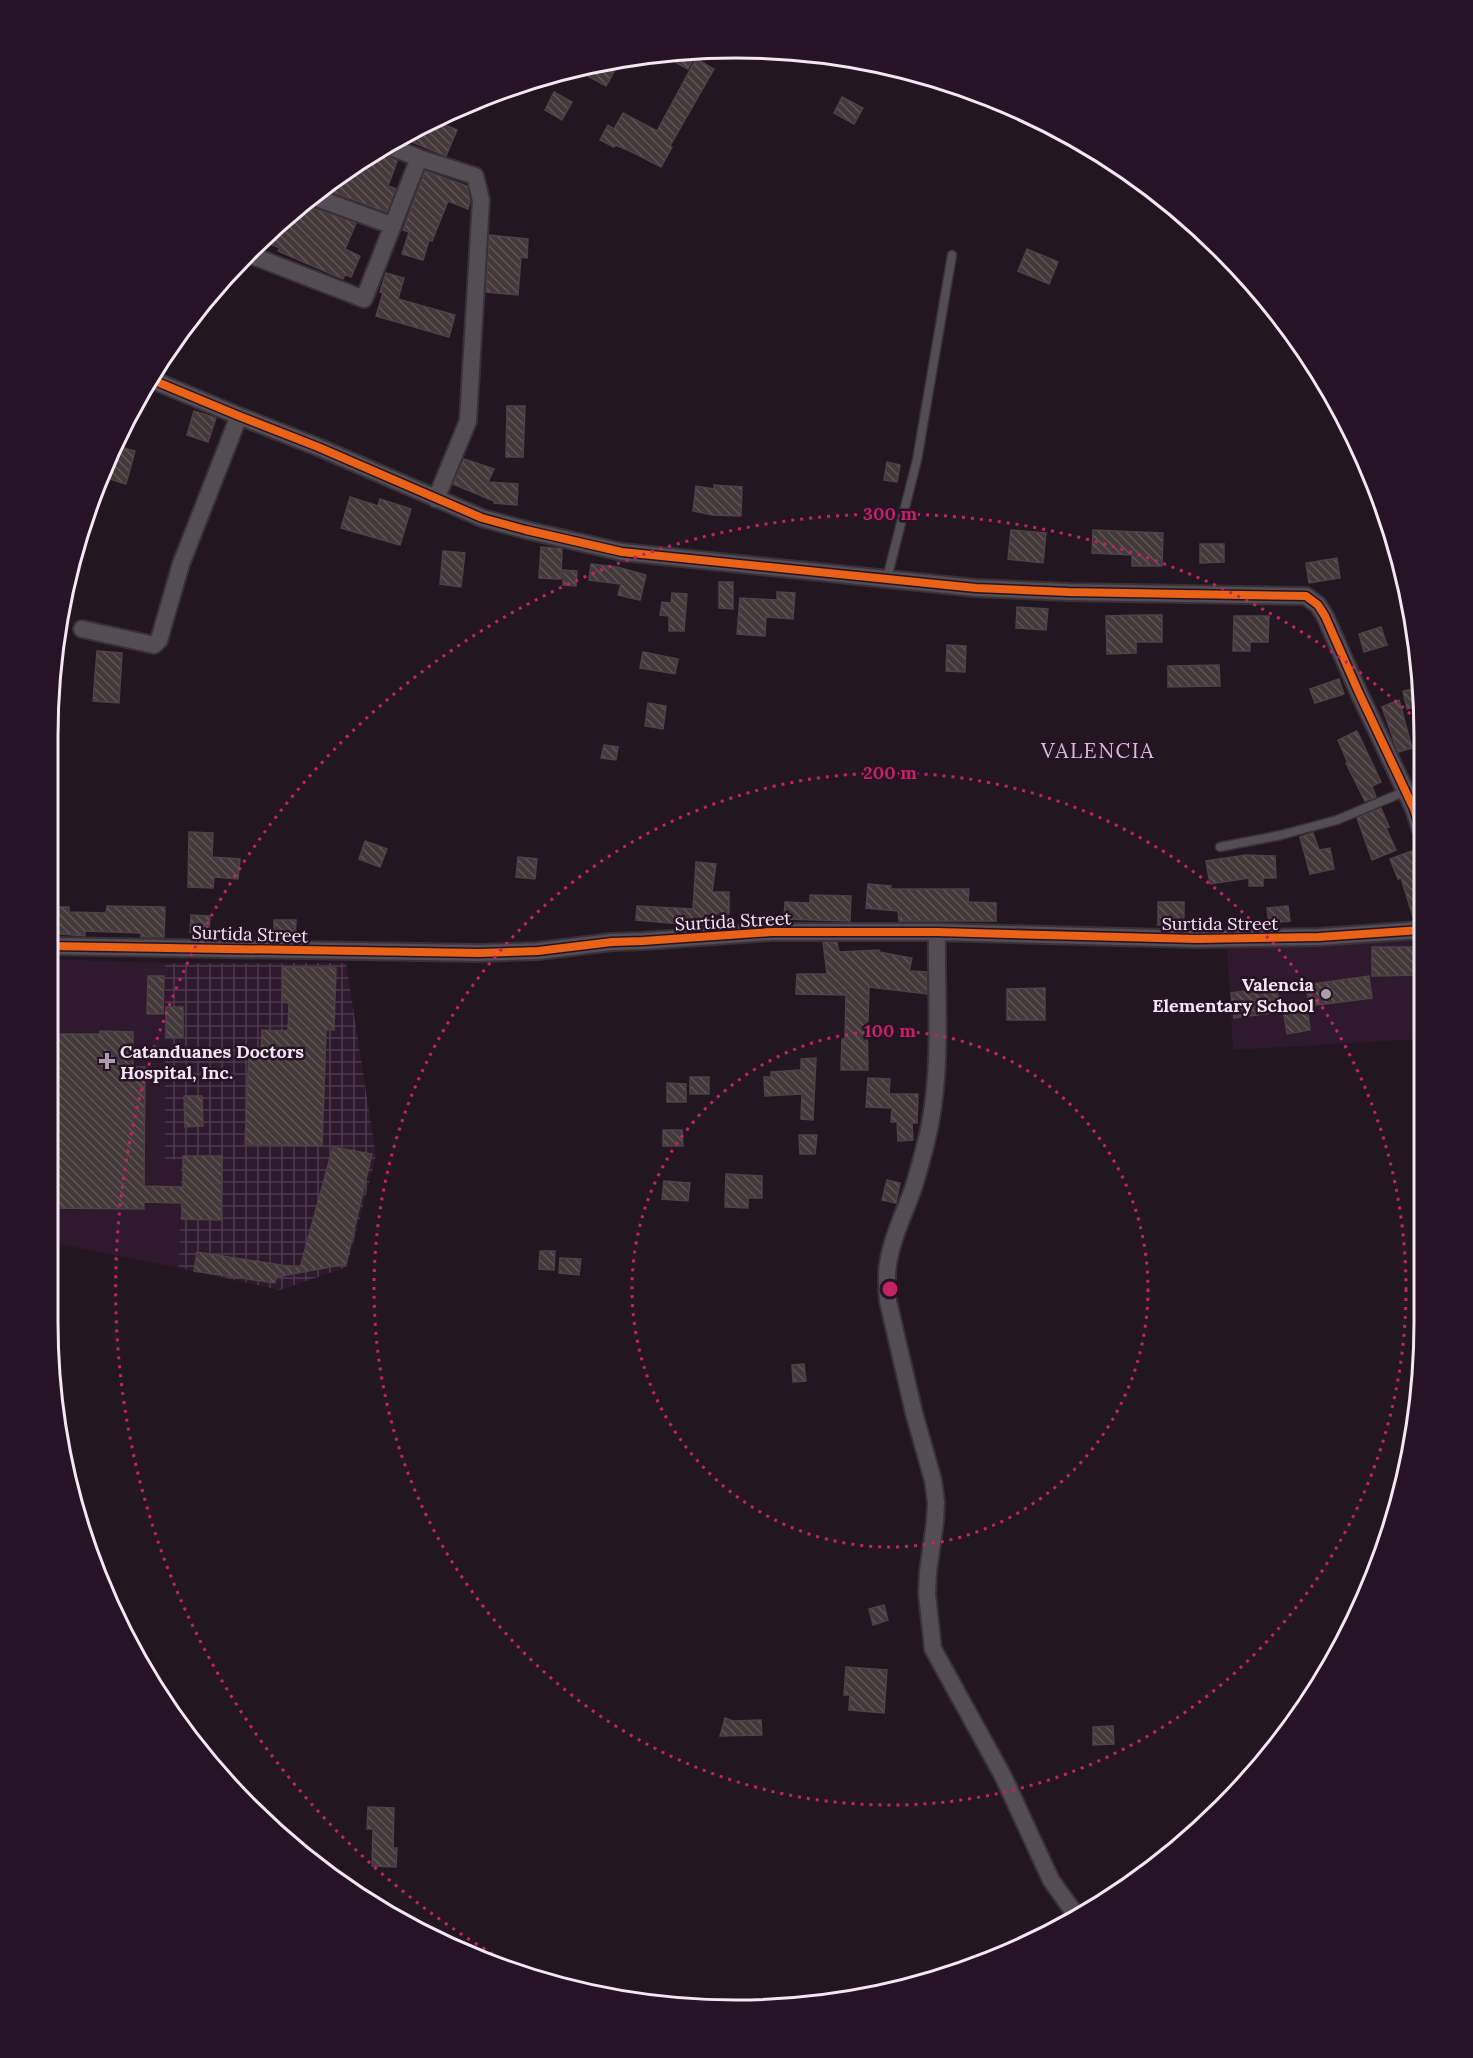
<svg xmlns="http://www.w3.org/2000/svg" width="1473" height="2058" font-family="Lora,serif">
<style>
.built{fill:#2e192d}
.industrial{fill:url(#industrial-grid)}
.building{fill:url(#building-back-hatch);stroke:#4d4245;stroke-width:1.5}
.lines{fill:none;stroke-linecap:round;stroke-linejoin:round}
.service-casing{stroke:#393138;stroke-width:11}
.minor-casing{stroke:#393138;stroke-width:20}
.service{stroke:#554d54;stroke-width:8}
.minor{stroke:#554d54;stroke-width:16}
.cycleway-casing{stroke:#261325;stroke-width:11}
.cycleway{stroke:#ea6118;stroke-width:8}
.ring{fill:none;stroke:#c42263;stroke-width:3;stroke-dasharray:3 6}
.poi-dot{fill:#aa9eaa;stroke:#261325;stroke-width:2}
.labels{text-anchor:middle;dominant-baseline:central;stroke-width:5;stroke-linejoin:round;paint-order:stroke}
.street-label{font-size:18px;fill:#f4e7f3;stroke:#261325}
.poi-label{font-size:18px;font-weight:bold;fill:#f4e7f3;stroke:#261325;text-anchor:end}
.quarter-label{font-size:21px;letter-spacing:1.5px;fill:#d6bcd4;stroke:#261325}
.rim{fill:none;stroke:#f4e7f3;stroke-width:3}
.centre{fill:#c42263;stroke:#261325;stroke-width:3}
.ring-label{font-size:18px;text-anchor:middle;font-weight:bold;fill:#c42263;stroke:#261325;stroke-width:5;stroke-linejoin:round;paint-order:stroke}
</style>
<defs>
<pattern id="industrial-grid" width="8" height="8" patternUnits="userSpaceOnUse" patternTransform="scale(1.5)"><rect width="8" height="8" fill="#2e192d"/><path d="M0 4h8M4 0v8" fill="none" stroke="#4d3a4c"/></pattern>
<pattern id="building-back-hatch" width="6" height="6" patternUnits="userSpaceOnUse" patternTransform="scale(1.5)"><rect width="6" height="6" fill="#43383a"/><path d="M-1 5l2 2M0 0l6 6M5-1l2 2" fill="none" stroke="#5f5557"/></pattern>
</defs>
<rect width="100%" height="100%" fill="#221721"/>
<!-- built -->
<path class="built" d="M1421,937L1422,1039L1233,1050L1227,949Z
M48,959L165,963V1158L181,1159L179,1268L48,1242Z"/>
<!-- industrial -->
<path class="industrial" d="M165,963H346L376,1156L347,1267L280,1290L179,1268L181,1160L165,1159Z"/>
<!-- building -->
<path class="building" d="M697,52L688,69L659,53H684Z
M696,59L714,69L670,146L672,147L661,167L632,152L616,145L614,147L600,140L608,125L614,129L623,113L657,131Z
M606,63L616,68L606,86L577,70Z
M554,92L572,102L562,120L545,110Z
M842,97L863,108L854,124L834,113Z
M435,121L457,130L446,156L405,139V141L397,138Z
M377,151L397,161L388,186L396,189L387,212L324,189Z
M425,171L467,186L470,201L468,209L448,201L432,241L429,240L423,260L402,254L409,232L403,230Z
M305,203L310,207L356,223L345,249L360,256L351,277L345,274L343,279L278,251L280,248L261,240L283,219Z
M489,235L528,239L527,258L521,257L518,295L486,292Z
M1027,249L1058,262L1049,284L1018,271Z
M386,273L404,278L398,299L455,315L449,337L376,316L383,293L380,292Z
M507,406H525L523,457H506Z
M194,411L216,418L208,442L187,435Z
M114,445L135,451L126,484L100,476Z
M464,459L494,469L488,482L518,484L517,505L494,503V501L453,484Z
M887,462L900,465L897,482L884,480Z
M714,485L742,487L741,516L713,515L693,511L696,486L714,489Z
M350,497L378,506L380,499L411,509L400,545L341,528Z
M1011,530L1046,533L1043,563L1008,559Z
M1093,530L1163,533L1162,566H1132V555L1092,553Z
M1200,544H1224V562L1200,563Z
M541,547L562,549L561,579L539,578Z
M443,551L465,553L461,587L440,584Z
M1337,558L1340,578L1309,583L1306,563Z
M591,564L617,567L646,575L640,600L618,595L621,584L589,580Z
M563,570L577,571L576,586L563,585Z
M719,582H733V609L719,608Z
M777,592L795,593L793,619L766,617L765,636L737,634L740,598L777,600Z
M672,593L687,594L684,631H669V616L660,615L662,602L671,603Z
M1017,607L1048,609L1046,630L1016,628Z
M1141,615H1162V642H1136V653L1107,654L1106,616Z
M1234,616H1269L1268,642H1250V651H1233Z
M1381,627L1387,645L1364,652L1359,634Z
M947,645L966,646L965,672L946,671Z
M97,651L122,653L119,703L93,701Z
M643,652L678,659L675,674L640,668Z
M1219,665L1220,686L1168,687V666Z
M1339,679L1344,694L1315,703L1310,689Z
M1419,688V706L1407,709L1403,691Z
M1399,700L1412,748L1398,752L1382,707Z
M648,703L666,706L663,729L645,726Z
M1357,731L1381,782L1372,786L1376,797L1365,801L1346,763H1348L1338,740Z
M604,745L618,747L616,760L601,758Z
M1381,808L1389,827L1386,828L1396,850L1372,860L1357,818Z
M189,832L213,833L212,857L240,859L238,879L214,877L213,888L188,887Z
M1313,833L1319,850L1330,848L1334,869L1310,874L1300,837Z
M365,841L387,849L380,867L359,859Z
M1420,848L1421,920H1414L1401,878L1398,879L1390,859Z
M1246,855L1275,856L1276,878H1263V886H1249V878L1210,884L1206,861Z
M518,857L537,859L535,879L516,877Z
M696,862L716,864L712,892H729V914H703V926L636,920L637,906L693,909Z
M868,884L891,886L890,889H969L968,902L996,903V921H899L898,911L866,908Z
M810,895L851,896L850,921L784,919L785,902L810,903Z
M1158,902H1184V925H1158Z
M107,906L165,907L164,937H141V933L85,931V936L49,933L50,907H69V912L106,913Z
M1288,906L1290,921L1269,923L1267,908Z
M191,915L210,916L209,933L190,932Z
M274,920H296L295,938L274,937Z
M823,942H837L839,952L879,950V952L912,958L909,971L927,972V994L869,987L868,1021H867L868,1070H841L842,1039H845L846,995L796,994L797,974H827Z
M1372,947H1421V975L1372,976Z
M283,967L336,968L334,1030H326L322,1146L245,1144L249,1050L261,1051L262,1030L288,1031L289,1003L282,1002Z
M148,976H164L163,1014H147Z
M1369,976L1372,998L1309,1006L1306,985Z
M1277,987L1280,1012L1234,1018L1231,993Z
M1045,988V1020H1007V989Z
M1307,1005L1310,1030L1287,1034L1283,1009Z
M166,1007H183V1037H166Z
M100,1031L133,1032V1067H145L144,1186L183,1187V1156H222L221,1220L182,1219V1203L144,1202V1209L48,1208V1045H57V1034H100Z
M816,1058L813,1120L801,1119L802,1094L765,1096L764,1077H771V1072L801,1070V1059Z
M690,1077H709V1094H690Z
M868,1078L890,1079L889,1094H918L917,1123H912L913,1140L898,1141L897,1122H891L892,1108L866,1107Z
M667,1083L686,1084V1102H667Z
M184,1096H202L203,1126L185,1127Z
M663,1130H682L683,1146H663Z
M799,1135H817L815,1154H800Z
M333,1147L372,1154L346,1264L276,1277L275,1283L194,1271L197,1252L300,1268Z
M726,1174L762,1176V1198H748V1208L725,1207Z
M887,1180L900,1183L896,1203L882,1200Z
M664,1181L690,1183L688,1201L662,1199Z
M540,1251H555L554,1270L539,1269Z
M560,1258L581,1259L579,1275L559,1273Z
M804,1364L806,1381L793,1382L792,1365Z
M884,1605L888,1620L873,1625L869,1609Z
M846,1667L887,1670L884,1713L849,1710L850,1695H844Z
M725,1718L733,1721L761,1720L762,1735L720,1736Z
M1113,1726L1114,1744L1093,1745V1727Z
M368,1807L394,1808L393,1848H397L396,1867L372,1866L373,1829H367Z"/>
<g class="lines">
<!-- service casing -->
<g class="service-casing">
<path id="service" d="M887,578L917,460L952,255
M1220,847L1281,835L1337,820L1406,791
M49,1000L52,946"/>
</g>
<!-- minor casing -->
<g class="minor-casing">
<path id="minor" d="M386,145L419,158L475,176L481,200L468,421L436,499
M314,197L391,225
M248,254L364,299L419,158
M150,379L239,416L318,447L482,518L526,530L622,552L976,588L1068,592L1306,596L1318,605L1325,616L1359,693L1414,809L1420,828
M82,629L154,645L159,640L181,564L239,416
M937,932C936,994 942,1064 930,1124C926,1145 920,1166 914,1186C905,1212 892,1237 888,1264C886,1276 887,1289 888,1301L914,1413L933,1480L936,1502L935,1522L928,1572L927,1594L933,1649L1003,1776L1051,1880L1076,1915
M48,946L479,953L538,951L612,942L643,941L771,932H937L1197,939L1319,937L1421,930"/>
</g>
<!-- service -->
<use href="#service" class="service"/>
<!-- minor -->
<use href="#minor" class="minor"/>
<!-- cycleway casing -->
<g class="cycleway-casing">
<path id="cycleway" d="M150,379L239,416L318,447L482,518L526,530L622,552L976,588L1068,592L1306,596L1318,605L1325,616L1359,693L1414,809L1420,828
M48,946L479,953L538,951L612,942L643,941L771,932H937L1197,939L1319,937L1421,930"/>
</g>
<!-- cycleway -->
<use href="#cycleway" class="cycleway"/>
</g>
<!-- distance rings -->
<g class="ring">
<circle cx="890" cy="1289" r="258"/>
<circle cx="890" cy="1289" r="516"/>
<path d="M532 1976A775 775 0 1 1 1419 722"/>
</g>
<!-- markers -->
<g class="poi-dot">
<circle cx="1326" cy="994" r="6"/>
<path d="M104 1052h6v6h6v6h-6v6h-6v-6h-6v-6h6z"/>
</g>
<g class="labels">
<!-- street labels -->
<g class="street-label">
<text transform="translate(733 921) rotate(-3)">Surtida Street</text>
<text x="1220" y="923">Surtida Street</text>
<text transform="translate(250 934) rotate(2)">Surtida Street</text>
</g>
<!-- poi labels -->
<g class="poi-label">
<text x="1314" y="984">Valencia<tspan x="1314" dy="21">Elementary School</tspan></text>
<text x="120" y="1051" text-anchor="start">Catanduanes Doctors<tspan x="120" dy="21">Hospital, Inc.</tspan></text>
</g>
<!-- quarter labels -->
<g class="quarter-label">
<text x="1098" y="750">VALENCIA</text>
</g>
</g>
<!-- crop -->
<path d="M0 0H1473V2058H0ZM736 58H736A678 678 0 0 1 1414 736V1322A678 678 0 0 1 736 2000H736A678 678 0 0 1 58 1322V736A678 678 0 0 1 736 58Z" fill="#261325" fill-rule="evenodd"/>
<path class="rim" d="M736 58H736A678 678 0 0 1 1414 736V1322A678 678 0 0 1 736 2000H736A678 678 0 0 1 58 1322V736A678 678 0 0 1 736 58Z"/>
<circle cx="890" cy="1289" r="9" class="centre"/>
<g class="ring-label">
<text x="890" y="520">300 m</text>
<text x="890" y="779">200 m</text>
<text x="890" y="1037">100 m</text>
</g>
</svg>
